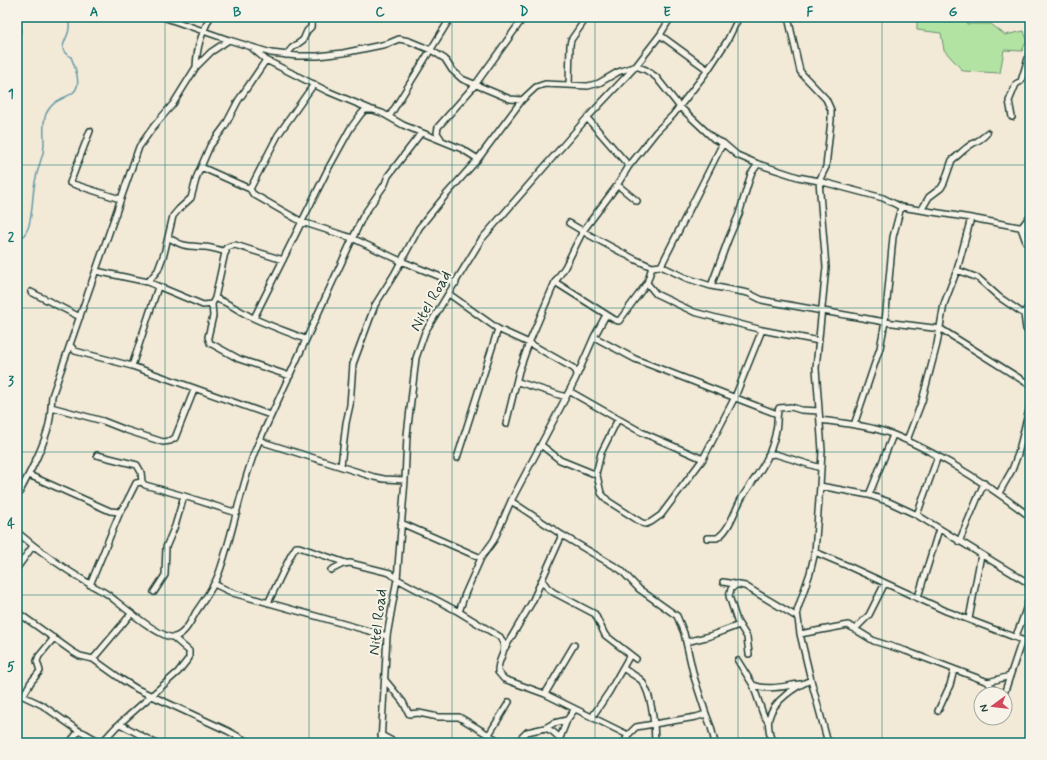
<svg xmlns="http://www.w3.org/2000/svg" width="1047" height="760" font-family="Mynerve,sans-serif">
<style>
.green{fill:#b2e3a3;stroke:#68906c}
.lines{fill:none;stroke-linecap:round;stroke-linejoin:round}
.stream{stroke:#639aa7;stroke-width:1.5}
.minor-casing{stroke:#1f3d34;stroke-width:8}
.minor{stroke:#f7f3e8;stroke-width:5}
.grid{fill:none;stroke:#0f766e;stroke-width:1;stroke-opacity:0.55}
.labels{text-anchor:middle;dominant-baseline:central;stroke-width:4;stroke-linejoin:round;paint-order:stroke}
.street-label{font-size:16px;fill:#1f3d34;stroke:#f7f3e8}
.neatline{fill:none;stroke:#0f766e;stroke-width:1.5}
.grid-label{font-size:13px;text-anchor:middle;font-weight:bold;fill:#0f766e}
</style>
<rect width="100%" height="100%" fill="#f3e9d7"/>
<filter id="ink" filterUnits="userSpaceOnUse"><feTurbulence type="fractalNoise" baseFrequency=".025" numOctaves="2"/><feDisplacementMap in="SourceGraphic" scale="8" xChannelSelector="R" yChannelSelector="G"/><feConvolveMatrix kernelMatrix="1 2 1 2 8 2 1 2 1" color-interpolation-filters="sRGB"/></filter>
<g filter="url(#ink)">
<!-- green -->
<path class="green" d="M917,17H965L967,24H991L1005,35L1024,31L1027,40L1022,51L1004,50L1000,73L963,71L944,50L941,33L917,30Z"/>
<g class="lines">
<!-- stream -->
<path class="stream" d="M17,252C18,248 19,244 21,240C24,234 28,231 29,225C33,211 32,196 35,182C37,172 40,163 43,153C46,140 41,126 46,114C58,87 92,107 71,57C57,50 65,43 68,33C70,28 69,22 69,17"/>
<!-- minor casing -->
<g class="minor-casing">
<path id="minor" d="M163,17L229,40L271,53L297,56H318L343,53L387,44L399,39L409,41L431,50L445,59L452,70L462,79L510,99L522,100
M788,17L800,71L803,75L826,99L831,110V120L826,167L819,181L826,267L816,368L822,451L820,486L815,552L810,573L797,611L800,634L811,680L828,743
M17,33L18,26L17,17
M660,35L708,70
M252,48L266,60L327,91L370,109
M286,55L292,48L303,40L307,31L311,27L312,17
M196,67C197,45 201,36 210,17
M314,84L278,135L250,189L253,194L302,222L352,238L401,261L456,283
M569,85L570,45L571,40L587,17
M389,117L451,17
M1012,117L1009,101L1016,84L1021,81L1030,52
M90,131L70,183L120,199
M441,139L437,133L438,127L475,85L524,17
M629,166L656,132L673,115L708,70L727,41L739,17
M201,167L250,189
M616,187H620L637,201
M922,209L929,197L941,188L944,183L952,160C958,156 963,150 969,146C976,141 982,140 987,133
M1030,216L1021,228L1026,242L1030,245
M569,223L591,236L634,259L652,267L661,266L686,278L711,286L748,293L762,300L772,302L885,322L941,329L1030,385
M168,237C183,247 186,246 204,247C211,247 219,250 226,252
M661,266L723,143
M957,270L978,278L999,297L1024,314L1026,329L1030,334
M96,271L148,282L203,305L212,304L215,298C227,302 241,312 253,318C270,326 288,332 305,339
M148,282L158,270L164,254L173,216L179,209L191,198L197,176L210,146L225,126L238,101L266,60
M555,282L615,320L619,321L647,283L652,267
M647,283L656,294L694,312L762,330L819,341
M711,286L728,240L739,214L751,174L758,164
M31,292L80,317
M449,294L498,329L529,343L573,368L576,371L577,375
M215,298L226,248L230,246L235,245L283,260
M212,304L213,316L208,337L210,343L239,359L290,376
M1024,314L1030,303
M254,318L328,169L350,129L361,114L365,110H373L382,113L403,125L462,149L478,159
M594,337L635,359L777,414
M70,345L75,351L132,366L270,415
M132,366L158,287
M518,382L566,397
M569,391L641,432L703,459
M51,407L103,421L126,430L163,442L170,441L175,438L194,390
M820,420C842,423 865,425 886,432C909,440 931,452 952,464C979,480 1005,497 1030,517
M506,424L519,371L529,343L555,282L565,267L583,231L616,187L629,166L587,118
M854,425L880,348L885,322L893,237L901,207
M260,439L266,443L374,477L384,479L405,480
M907,440L922,401L937,344L944,304L957,270L971,218
M541,445L560,460L597,475L601,493L608,501L642,523L646,524L651,522L661,515L703,459L735,397L762,330
M97,455L137,465L141,472L142,482L145,485L184,496L237,513
M768,455L775,454L821,468
M457,458L498,329
M341,466L346,423L350,405L353,364L375,305L395,273L419,228L445,196L478,159L522,100L536,87L545,84L588,86L599,83L618,72L636,66L646,70L656,77L679,106L714,139L723,143L737,155L758,164L798,177L819,181L883,198L901,207L971,218L1030,229
M594,474L597,470L601,453L618,419
M29,475L110,511L120,512L126,503L136,483L142,482
M820,486L869,495L889,502L917,515L1025,581L1028,583L1030,588
M999,493L1012,470L1018,454L1030,406
M869,495L893,435
M17,497C28,476 44,447 49,424C51,415 51,405 52,396L139,147L154,126L173,104L196,67L211,52L229,40
M511,501L562,535L621,570L639,589L677,616L684,633L694,677L706,714L711,727L715,743
M917,515L938,456
M401,523L481,558
M17,532C39,551 63,568 88,583C94,587 101,590 107,594C118,602 162,641 175,637C185,634 191,621 196,612C204,600 214,587 219,573C234,531 240,487 257,446L363,216L385,184L388,176L421,133
M707,538H717C731,529 734,510 743,496C751,483 763,469 769,454C772,446 775,438 776,430C778,423 776,415 779,408L791,407L801,410L819,411
M959,542L984,483
M815,552L848,566L946,611L1022,640L1030,641
M17,568L33,546
M331,570L343,564L350,563L390,573L397,579L459,612L500,637C510,652 497,657 498,672L504,679L545,694L628,735
M542,580L547,587L553,592L595,614L605,635L636,659
M723,582L745,586L797,617
M214,584L233,593L387,636
M737,584L731,589L729,596L737,621L747,637L749,654
M90,585L120,512
M154,592L165,575L166,547L175,526L184,496
M918,597L939,529
M268,603L291,555L296,547H299L346,563
M17,612L73,652L80,656L93,659L121,679L137,689L228,731L250,743
M459,612L465,594L481,558L494,540L511,501L575,380L594,337L606,315
M969,619L981,555
M855,629L869,615L885,583
M800,634L848,625L874,641L906,651L988,682L1010,676
M1015,637C1022,624 1025,611 1030,596
M54,638L39,656L37,661L40,671L31,682L23,696L42,705L79,731
M686,642L710,636L739,625
M505,648L532,602L562,535
M93,659L131,614
M738,661L753,685C768,691 784,686 800,684
M623,668C628,672 636,676 641,680C652,694 655,726 655,743
M385,680L403,702L409,714L419,713L438,717H459L502,743
M988,682L996,694
M753,685L763,714L768,722
M545,694L574,645
M1004,694L1022,640
M938,711L950,685L954,670
M592,717L609,692L630,655
M120,724L155,743
M545,728L552,731L560,738
M381,735L396,743
M488,736L509,702
M69,743L79,731C88,733 95,742 103,741L116,727L178,672L189,658V651L174,638
M381,743L387,636L397,579L405,480L407,435L416,358L425,332L481,240L587,118L636,66L660,35L671,17
M516,743L527,732L545,728L554,723L567,720L575,709
M558,743L567,720
M624,743L628,735L636,727L696,717L706,714
M772,743C770,735 767,725 769,718C773,701 796,686 811,680"/>
</g>
<!-- minor -->
<use href="#minor" class="minor"/>
</g>
</g>
<!-- grid -->
<path class="grid" d="M165,17V743M309,17V743M452,17V743M595,17V743M738,17V743M882,17V743M17,165H1030M17,308H1030M17,452H1030M17,595H1030"/>
<g class="labels">
<!-- street labels -->
<g class="street-label">
<text transform="translate(431 301) rotate(-60)">Nitel Road</text>
<text transform="translate(378 622) rotate(-83)">Nitel Road</text>
</g>
</g>
<!-- margin -->
<rect width="1047" height="760" fill="none" stroke="#f7f3e8" stroke-width="44"/>
<!-- north arrow -->
<g transform="translate(993 706) rotate(255)"><circle r="19" fill="#f7f3e8" stroke="#a1aaa0"/>
<path d="M0-3L7 15L0 10L-7 15Z" fill="#d1495b"/>
<text y="-6" font-size="11" font-weight="bold" text-anchor="middle" fill="#1f3d34">N</text>
</g>
<rect x="22" y="22" width="1003" height="716" class="neatline"/>
<g class="grid-label">
<text x="94" y="16">A</text>
<text x="237" y="16">B</text>
<text x="380" y="16">C</text>
<text x="524" y="16">D</text>
<text x="667" y="16">E</text>
<text x="810" y="16">F</text>
<text x="953" y="16">G</text>
<text x="11" y="98">1</text>
<text x="11" y="241">2</text>
<text x="11" y="385">3</text>
<text x="11" y="528">4</text>
<text x="11" y="671">5</text>
</g>
</svg>
